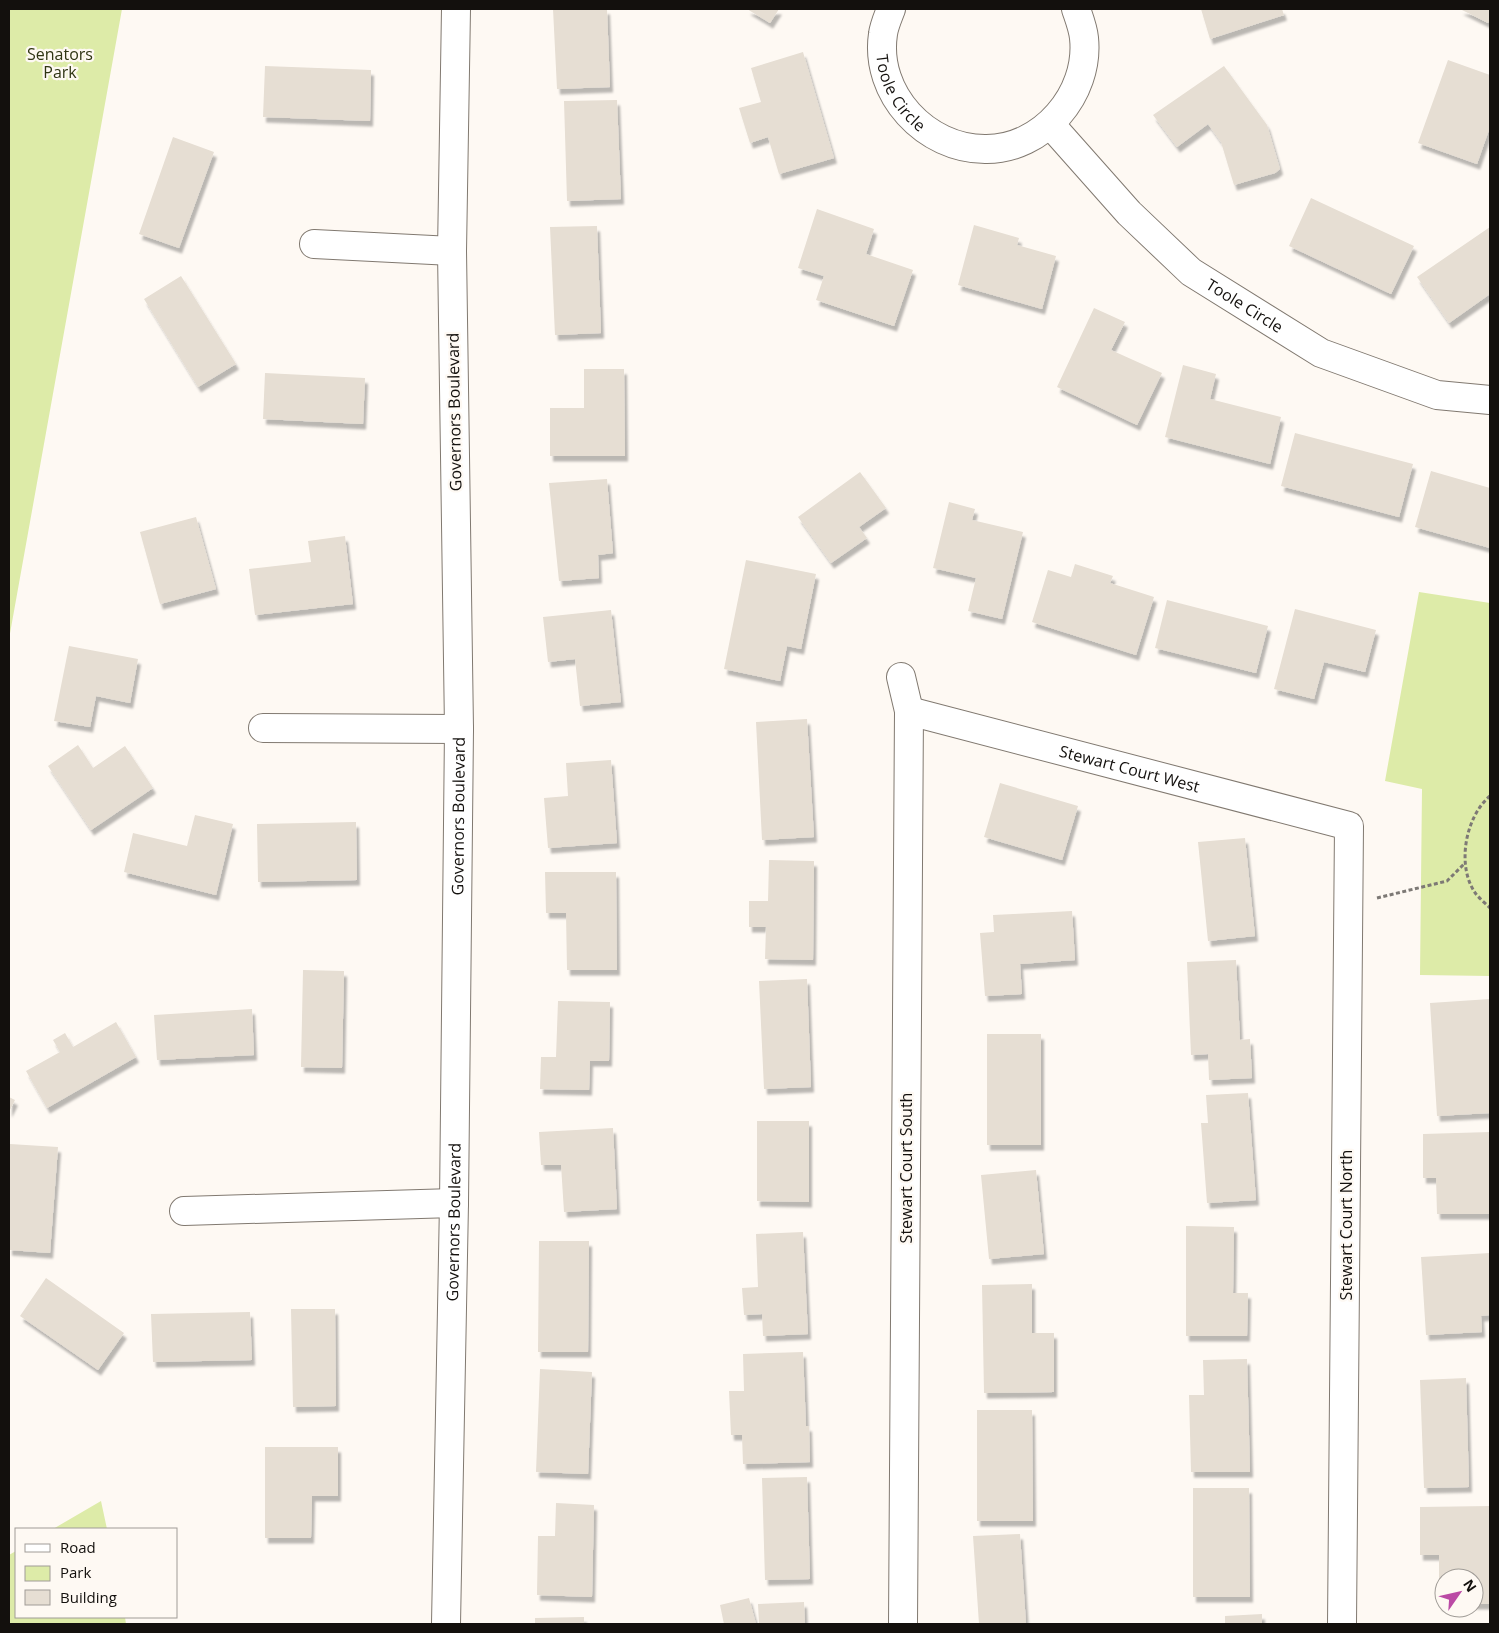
<svg xmlns="http://www.w3.org/2000/svg" width="1499" height="1633" font-family="'Open Sans',sans-serif">
<style>
.green{fill:#ddeba8}
.building{fill:#e6ded3;filter:url(#shadow)}
.lines{fill:none;stroke-linecap:round;stroke-linejoin:round}
.minor-casing{stroke:#817970;stroke-width:30}
.major-casing{stroke:#817970;stroke-width:30}
.path{stroke:#7d7975;stroke-width:3;stroke-dasharray:4 2.5;stroke-linecap:butt}
.minor{stroke:#fff;stroke-width:28}
.major{stroke:#fff;stroke-width:28}
.labels{text-anchor:middle;dominant-baseline:central;stroke-width:4.5;stroke-linejoin:round;paint-order:stroke}
.park-label{font-size:16px;fill:#2f3513;stroke:#fef9f3}
.street-label{font-size:16px;fill:#13100d;stroke:#fef9f3}
</style>
<defs>
<filter id="shadow"><feDropShadow dx="3" dy="5.5" stdDeviation="1" flood-color="#0004"/></filter>
</defs>
<rect width="100%" height="100%" fill="#fef9f3"/>
<!-- green -->
<path class="green" d="M9,9H122L9,639Z
M1419,592L1490,603V976L1420,975L1422,789L1385,781Z
M101,1501L107,1529H53Z
M16,1551V1617H125L126,1624H9V1555Z"/>
<!-- building -->
<path class="building" d="M553,9H607L610,87L557,89Z
M747,9H779L770,23Z
M1201,9H1282L1284,15L1210,39Z
M1460,9H1490V19L1488,23Z
M803,52L834,158L779,174L768,137L750,143L739,108L761,102L751,68Z
M1448,60L1490,75V127L1477,164L1418,143Z
M265,66L371,70L370,121L263,117Z
M1224,66L1267,125L1280,169L1275,173L1234,185L1221,142L1208,124L1177,147L1153,115Z
M617,100L621,199L567,201L564,101Z
M173,137L214,152L179,248L139,234Z
M1311,198L1414,246L1391,294L1289,246Z
M817,209L874,229L866,254L913,270L894,326L816,300L824,276L798,268Z
M974,225L1019,238L1017,245L1056,256L1042,309L958,285Z
M597,226L601,333L555,335L550,227Z
M1490,227V294L1449,323L1417,277Z
M181,276L236,364L198,387L144,299Z
M1094,308L1125,322L1111,350L1162,373L1137,425L1057,387Z
M1183,365L1216,374L1210,399L1281,417L1270,464L1165,437Z
M584,369H624L625,456H550V408H584Z
M265,373L365,378L363,424L263,419Z
M1295,433L1413,464L1399,517L1281,486Z
M1431,471L1490,488V548L1415,527Z
M860,472L886,508L859,527L867,538L831,563L798,517Z
M607,479L613,553L598,555L599,578L559,581L549,483Z
M949,502L975,509L972,520L1023,532L1002,619L968,611L976,578L933,568Z
M196,517L216,589L160,604L140,532Z
M345,536L353,604L255,615L249,569L311,562L308,541Z
M746,560L816,574L801,649L787,646L780,681L724,669Z
M1075,564L1113,576L1110,583L1154,597L1136,655L1032,622L1048,570L1071,577Z
M1167,600L1268,626L1256,673L1155,648Z
M1295,609L1376,630L1365,672L1324,662L1314,699L1274,689Z
M611,610L621,702L580,706L575,659L548,662L543,617Z
M69,646L138,659L130,703L96,696L90,727L54,721Z
M807,719L814,837L762,840L756,722Z
M78,745L93,768L125,746L153,788L91,830L48,766Z
M611,760L617,843L548,848L544,798L568,796L566,763Z
M1000,783L1078,806L1062,860L984,837Z
M195,815L233,824L216,895L124,872L133,833L187,846Z
M356,822L357,880L258,882L257,824Z
M1245,838L1255,936L1208,941L1198,842Z
M769,860L814,861L813,960L765,959L766,927H749V901H768Z
M545,872H616L617,970H567L566,913H546Z
M1072,911L1075,960L1020,964L1022,994L985,996L980,933L994,932L993,915Z
M1236,960L1240,1040L1250,1039L1252,1078L1209,1080L1208,1054L1191,1055L1187,962Z
M303,970L344,971L342,1068L301,1067Z
M807,979L811,1087L764,1089L759,981Z
M1490,999V1113L1437,1116L1430,1003Z
M558,1001L610,1002L609,1061H590L589,1090L540,1089L541,1057H556Z
M252,1009L254,1055L157,1060L154,1015Z
M116,1022L136,1057L47,1108L26,1071L60,1052L53,1040L65,1033L73,1047Z
M987,1034H1041V1145H987Z
M1248,1093L1256,1200L1207,1203L1201,1123H1208L1206,1095Z
M9,1097L15,1100L9,1112Z
M757,1121H809V1202L757,1201Z
M613,1128L617,1209L564,1212L561,1165H541L539,1132Z
M1490,1132V1214H1437L1436,1178H1423V1134Z
M10,1144L58,1147L50,1253L9,1250Z
M1036,1170L1044,1254L989,1259L981,1175Z
M1186,1226L1234,1227L1233,1293H1248L1247,1336H1186Z
M803,1232L808,1334L763,1336L762,1314L744,1315L742,1288L758,1287L756,1234Z
M539,1241H589L588,1352H538Z
M1490,1253V1315L1481,1316L1482,1332L1426,1335L1421,1257Z
M46,1278L124,1333L98,1370L20,1316Z
M1032,1284V1333H1054V1392L984,1393L982,1285Z
M291,1309H335L336,1406L293,1407Z
M250,1312L252,1360L153,1362L151,1314Z
M803,1352L806,1426H809L810,1462L743,1464L742,1435H731L729,1391H744L743,1354Z
M1247,1359L1250,1472H1191L1189,1395H1204L1203,1360Z
M540,1369L592,1372L588,1474L536,1472Z
M1466,1378L1469,1487L1424,1488L1420,1380Z
M977,1410H1032L1033,1521H977Z
M265,1447H338V1496H312L311,1538H265Z
M807,1477L810,1579L765,1580L762,1478Z
M1193,1488H1249L1250,1597H1193Z
M556,1503L594,1505L592,1597L537,1595L538,1536H555Z
M1490,1506V1604H1474V1578H1444V1604L1439,1605V1555H1420V1507Z
M1020,1534L1026,1624H979L973,1536Z
M749,1598L756,1624H724L720,1605Z
M804,1602L805,1624H759L758,1604Z
M1262,1614V1624H1225V1616Z
M584,1617V1624H535V1618Z"/>
<g class="lines">
<!-- minor casing -->
<g class="minor-casing">
<g id="minor">
<path id="s1" d="M891,9C888,17 884,26 883,34C874,94 926,149 985,149C1042,150 1090,94 1084,38C1083,28 1079,18 1076,9"/>
<path id="s2" d="M1050,124L1129,213L1191,272L1321,353L1437,395L1490,400"/>
<path d="M314,244L452,251"/>
<path d="M901,677L909,711L903,1624"/>
<path id="s3" d="M909,711L1349,826L1342,1624"/>
<path d="M263,728L459,729"/>
<path d="M184,1211L454,1203"/>
</g>
</g>
<!-- major casing -->
<g class="major-casing">
<g id="major">
<path id="s4" d="M446,1624L454,1203L459,729L452,251L456,9"/>
</g>
</g>
<!-- path -->
<path class="path" d="M1490,796C1465,817 1456,867 1476,894C1480,899 1486,904 1490,908
M1377,898L1447,881L1465,863"/>
<!-- minor -->
<use href="#minor" class="minor"/>
<!-- major -->
<use href="#major" class="major"/>
</g>
<g class="labels">
<!-- park labels -->
<g class="park-label">
<text x="60" y="54">Senators<tspan x="60" dy="18">Park</tspan></text>
</g>
<!-- street labels -->
<g class="street-label">
<text stroke="none"><textPath href="#s1" startOffset="90">Toole Circle</textPath></text>
<text stroke="none"><textPath href="#s2" startOffset="268">Toole Circle</textPath></text>
<text transform="translate(454 412) rotate(-91)">Governors Boulevard</text>
<text stroke="none"><textPath href="#s3" startOffset="228">Stewart Court West</textPath></text>
<text stroke="none"><textPath href="#s4" startOffset="808">Governors Boulevard</textPath></text>
<text transform="translate(906 1168) rotate(-90)">Stewart Court South</text>
<text stroke="none"><textPath href="#s4" startOffset="402">Governors Boulevard</textPath></text>
<text transform="translate(1346 1225) rotate(-90)">Stewart Court North</text>
</g>
</g>
<!-- border -->
<rect width="1499" height="1633" fill="none" stroke="#13100d" stroke-width="20"/>
<!-- legend -->
<rect x="15" y="1528" width="162" height="90" fill="#fef9f3" stroke="#a09c97"/>
<rect x="25" y="1544" width="25" height="8" fill="#ffffff" stroke="#a09c97"/>
<text x="60" y="1553" font-size="15" fill="#13100d">Road</text>
<rect x="25" y="1566" width="25" height="15" fill="#ddeba8" stroke="#a09c97"/>
<text x="60" y="1578" font-size="15" fill="#13100d">Park</text>
<rect x="25" y="1590" width="25" height="15" fill="#e6ded3" stroke="#a09c97"/>
<text x="60" y="1603" font-size="15" fill="#13100d">Building</text>
<!-- north arrow -->
<g transform="translate(1459 1593) rotate(56)"><circle r="24" fill="#fef9f3" stroke="#a09c97"/>
<path d="M0-4L9 19L0 12L-9 19Z" fill="#bb4aa5"/>
<text y="-8" font-size="14" font-weight="bold" text-anchor="middle" fill="#13100d">N</text>
</g>
</svg>
